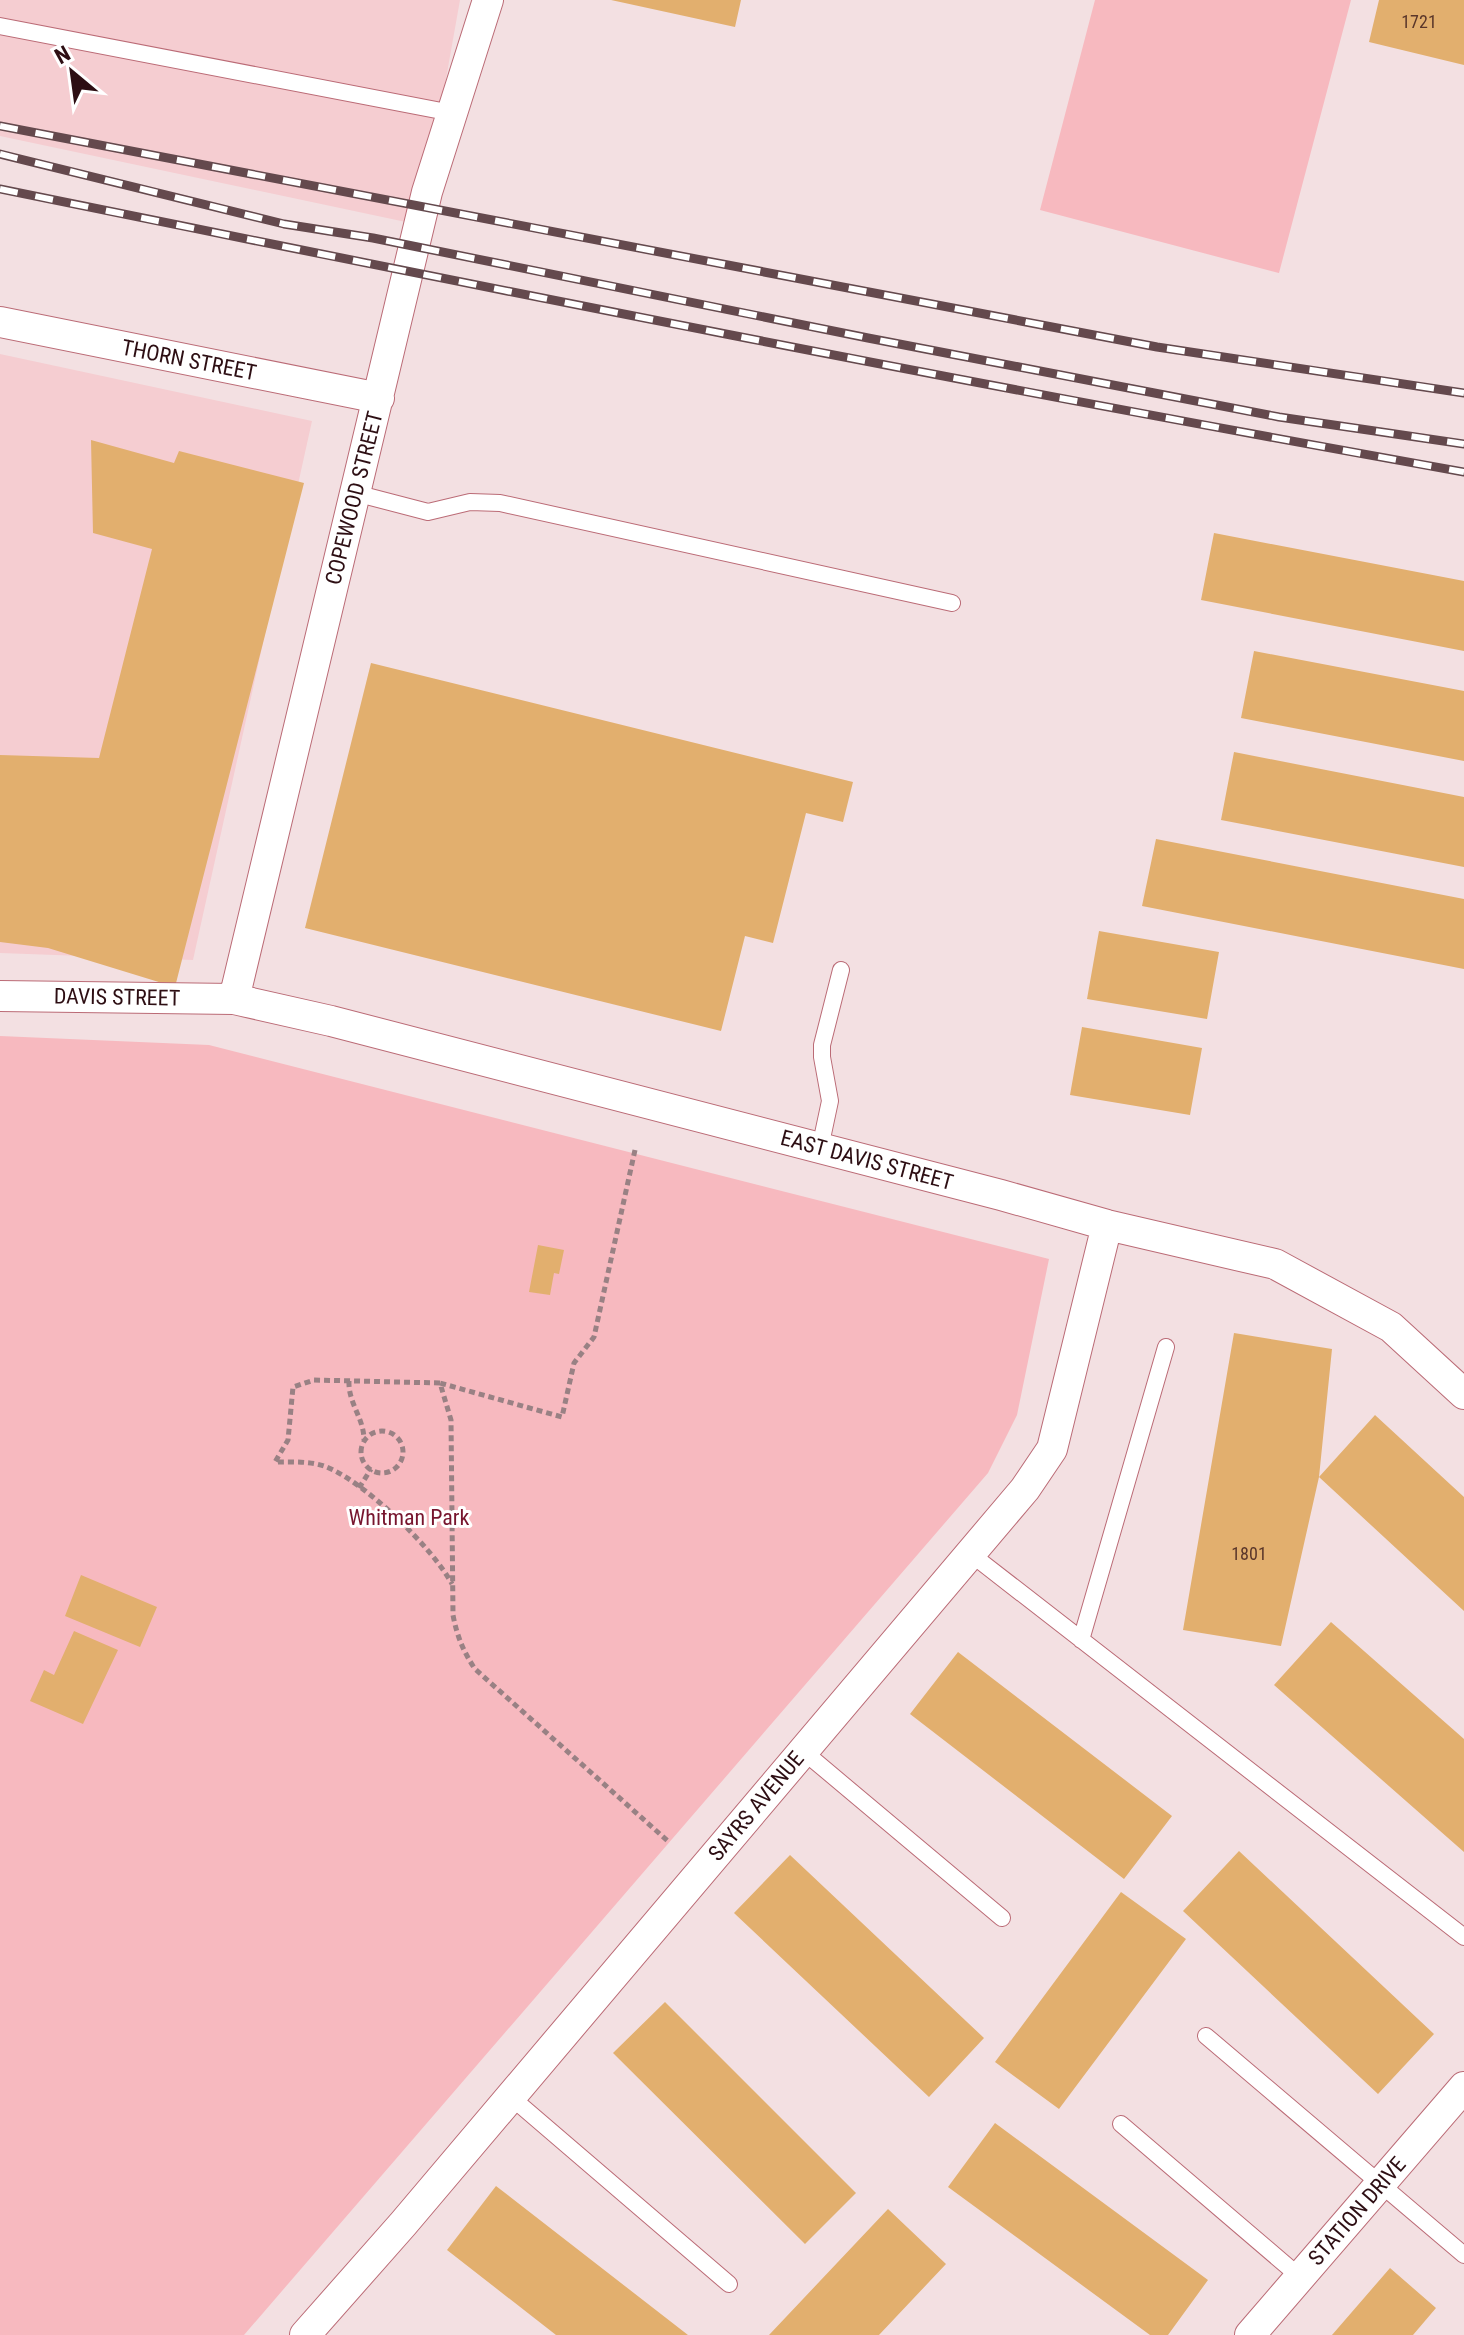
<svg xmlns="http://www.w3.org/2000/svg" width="1464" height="2335" font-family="'Roboto Condensed',sans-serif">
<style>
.built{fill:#f5cdd1}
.green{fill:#f7b9bf}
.building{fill:#e2af6e}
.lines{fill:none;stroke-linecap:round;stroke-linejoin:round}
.service-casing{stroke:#bb6b76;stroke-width:18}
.minor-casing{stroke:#bb6b76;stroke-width:32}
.path{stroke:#998184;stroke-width:5;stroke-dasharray:6 4;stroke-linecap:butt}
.service{stroke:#fff;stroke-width:16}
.minor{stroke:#fff;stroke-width:30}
.rail-casing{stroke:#64494d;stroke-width:9}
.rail{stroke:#fff;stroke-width:6;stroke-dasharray:18;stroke-linecap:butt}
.labels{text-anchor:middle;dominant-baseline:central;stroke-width:6;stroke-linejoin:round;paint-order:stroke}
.number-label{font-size:18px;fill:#5a362a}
.street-label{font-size:22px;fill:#2d0e13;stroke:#fff}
.park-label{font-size:22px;fill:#77152e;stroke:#fff}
</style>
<rect width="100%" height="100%" fill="#f3e0e2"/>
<!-- built -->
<path class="built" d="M0,0H460L420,225L0,136Z
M0,354L312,421L193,960L0,953Z"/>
<!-- green -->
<path class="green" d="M1095,0H1351L1279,273L1040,210Z
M0,1036L209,1045L1049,1259L1017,1415L988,1473L244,2335H0Z"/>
<!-- building -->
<path class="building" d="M611,0H741L735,27Z
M1379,0H1464V65L1369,42Z
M91,440L174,463L179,451L304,483L175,987L48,948L0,942V755L99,758L152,549L93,533Z
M1214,533L1464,581V651L1201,600Z
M1254,651L1464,691V761L1241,718Z
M371,663L853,782L843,822L806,813L773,943L745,936L721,1031L305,928Z
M1234,752L1464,797V867L1221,820Z
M1156,839L1464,899V969L1142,906Z
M1099,931L1219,952L1207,1019L1087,999Z
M1082,1027L1202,1048L1190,1115L1070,1095Z
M538,1245L564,1250L559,1274L554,1273L550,1295L529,1292Z
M1234,1333L1332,1349L1319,1477L1375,1415L1464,1497V1611L1319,1477L1281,1646L1183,1630Z
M81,1575L157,1607L140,1647L65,1616Z
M1331,1622L1464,1739V1852L1274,1685Z
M74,1631L118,1650L83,1724L30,1701L44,1670L54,1675Z
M958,1652L1172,1816L1124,1879L910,1714Z
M1239,1851L1434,2034L1378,2094L1183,1911Z
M790,1855L984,2038L929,2097L734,1913Z
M1121,1892L1186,1939L1059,2109L995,2062Z
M665,2002L856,2193L805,2244L613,2053Z
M995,2123L1208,2280L1168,2335H1150L948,2187Z
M496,2186L688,2335H556L447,2250Z
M888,2209L946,2264L879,2335H769Z
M1390,2268L1436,2308L1413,2335H1332Z"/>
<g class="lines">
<!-- service casing -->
<g class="service-casing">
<path id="service" d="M0,26L452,113
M355,493L428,512L470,502L500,503L952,603
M820,1148L830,1101L822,1057V1045L841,970
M971,1554L1464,1937
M1081,1640L1166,1347
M803,1751L1002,1918
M1206,2036L1464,2255
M511,2097L729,2284
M1121,2124L1300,2277"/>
</g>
<!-- minor casing -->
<g class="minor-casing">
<path id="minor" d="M0,322L379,398
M0,996L234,999L331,1021L1001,1195L1107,1225L1275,1264L1391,1327L1464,1394
M234,999L427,192L488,0
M305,2335L403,2224L1025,1489L1052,1449L1107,1225
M1250,2335L1464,2087"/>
</g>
<!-- path -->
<path class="path" d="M635,1150L594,1337L574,1363L562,1417L440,1383L451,1420L453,1615C457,1636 463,1651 475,1669L670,1843
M349,1381C348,1403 364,1418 364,1440
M440,1383L314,1380L293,1387L288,1440L275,1462C291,1462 309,1461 324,1466C363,1480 433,1548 452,1584
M361 1452a21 21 0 1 1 42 0a21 21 0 1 1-42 0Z
M359,1488L371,1469"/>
<!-- service -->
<use href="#service" class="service"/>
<!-- minor -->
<use href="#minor" class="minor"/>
<!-- rail casing -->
<g class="rail-casing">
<path id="rail" d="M0,126L1157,347L1464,393
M0,154L284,224L373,238L868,338L1279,417L1464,444
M0,189C487,288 974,385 1464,472"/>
</g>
<!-- rail -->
<use href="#rail" class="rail"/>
</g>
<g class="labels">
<!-- number labels -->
<g class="number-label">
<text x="1419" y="21">1721</text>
<text x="1249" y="1553">1801</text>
</g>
<!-- street labels -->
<g class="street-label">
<text transform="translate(189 360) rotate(11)">THORN STREET</text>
<text transform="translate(354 498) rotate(-76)">COPEWOOD STREET</text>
<text transform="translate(117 997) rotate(1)">DAVIS STREET</text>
<text transform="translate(867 1160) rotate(15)">EAST DAVIS STREET</text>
<text transform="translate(756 1806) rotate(-50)">SAYRS AVENUE</text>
<text transform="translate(1357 2211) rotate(-49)">STATION DRIVE</text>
</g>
<!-- park labels -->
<g class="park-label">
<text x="409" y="1517">Whitman Park</text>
</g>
</g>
<!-- north arrow -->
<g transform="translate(72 72) rotate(331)" stroke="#ffffff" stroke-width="6" paint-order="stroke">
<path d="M0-6L14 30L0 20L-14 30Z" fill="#2d0e13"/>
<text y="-12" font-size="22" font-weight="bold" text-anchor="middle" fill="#2d0e13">N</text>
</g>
</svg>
